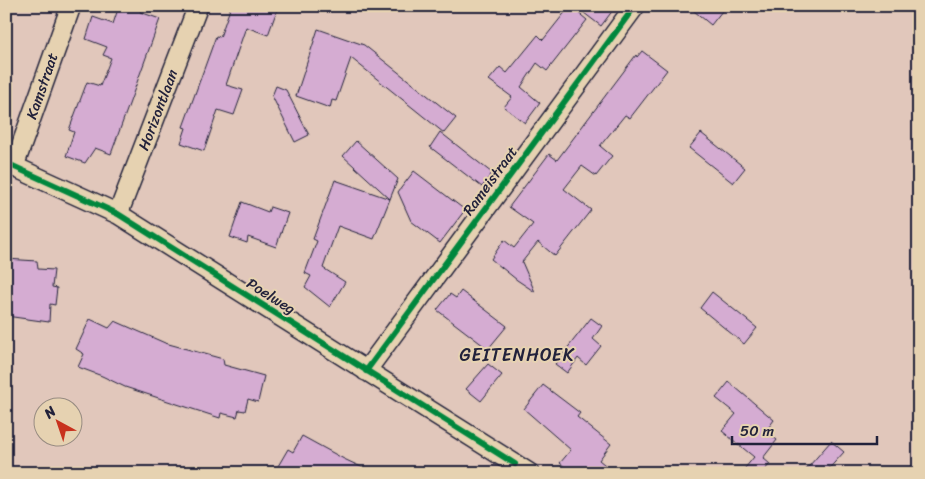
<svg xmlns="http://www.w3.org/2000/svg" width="925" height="479" font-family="Sriracha,sans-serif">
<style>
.building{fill:#d5acd2;stroke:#22223b}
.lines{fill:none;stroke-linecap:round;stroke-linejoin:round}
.minor-casing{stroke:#22223b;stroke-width:22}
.minor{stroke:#e6d2b1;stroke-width:19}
.cycleway-casing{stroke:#e6d2b1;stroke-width:9}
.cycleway{stroke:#00873e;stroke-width:6}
.labels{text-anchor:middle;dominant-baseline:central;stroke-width:4;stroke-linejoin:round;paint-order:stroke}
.street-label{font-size:15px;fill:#22223b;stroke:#e6d2b1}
.quarter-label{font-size:18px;letter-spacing:1px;fill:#22223b;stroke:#e6d2b1}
</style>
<rect width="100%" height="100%" fill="#e1c7bb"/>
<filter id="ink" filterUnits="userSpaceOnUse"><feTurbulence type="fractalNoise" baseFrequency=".02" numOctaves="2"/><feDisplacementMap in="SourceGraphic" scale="10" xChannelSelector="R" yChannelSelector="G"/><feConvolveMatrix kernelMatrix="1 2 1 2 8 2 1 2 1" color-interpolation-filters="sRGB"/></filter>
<g filter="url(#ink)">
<!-- building -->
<path class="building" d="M119,6H142L140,12L160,19L111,154L95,148L85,163L66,156L74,132L69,130L87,82L100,86L111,58L103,55L107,47L86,39L93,17L113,24Z
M231,6H265L277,10L268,35L246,27L226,85L243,90L234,115L218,110L204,151L181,143L186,128L183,127L216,36L220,37Z
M570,6L587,20L547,71L537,63L521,87L540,103L525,123L504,107L512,97L489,80L500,67L507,73L538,35L543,40Z
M575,6H616L601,26Z
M688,6H726L711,25Z
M318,29L364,45L456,118L444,133L351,58L336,101L332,100L330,108L296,96Z
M642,51L667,70L630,118L625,115L600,146L612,156L596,176L582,166L564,189L591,210L555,256L538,242L522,262L535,292L517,280L491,259L504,240L514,248L533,224L509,207L549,154L557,160L636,55L637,57Z
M276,86L286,90L309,135L295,142L272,96Z
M440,132L492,173L482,187L430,147Z
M701,133L745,168L733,183L689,148Z
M356,141L398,179L374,239L338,226L323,268L345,282L330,307L305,287L311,276L305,273L317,241L313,239L335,180L390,199L343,156Z
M414,171L465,210L440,243L411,221L398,192Z
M242,202L268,212L270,207L288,213L276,247L248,237L247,243L230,237Z
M6,259L37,261L38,269L54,270L52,287L57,288L55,305L50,304L49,322L6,316Z
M461,291L507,326L488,349L437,310L450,294L456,298Z
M712,292L757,328L744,344L700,308Z
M591,318L602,326L593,339L601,346L586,365L578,358L567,373L555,364Z
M90,319L109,328L115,321L165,343L223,359L224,365L264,376L258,402L248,399L245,411L239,410L237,417L221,413L220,418L125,387L102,376L78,367L84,354L76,349Z
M488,364L502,375L481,401L466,389Z
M729,382L774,420L766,431L777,440L763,458L770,464L762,473H741L754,457L722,431L736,414L716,398Z
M543,385L580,413L577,417L611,444L599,460L615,473H572L560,463L571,450L524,409Z
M302,436L344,459L374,473H274L288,449L293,452Z
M831,441L844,452L825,473H803Z"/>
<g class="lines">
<!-- minor casing -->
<g class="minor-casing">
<path id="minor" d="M6,163L118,214L529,473
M14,166L71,6
M118,214L198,6
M366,371L635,6"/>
</g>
<!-- minor -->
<use href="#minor" class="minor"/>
<!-- cycleway casing -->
<g class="cycleway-casing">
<path id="cycleway" d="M6,163L118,214L515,464
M366,371L635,6"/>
</g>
<!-- cycleway -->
<use href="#cycleway" class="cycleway"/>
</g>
</g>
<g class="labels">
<!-- street labels -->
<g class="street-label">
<text transform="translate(42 86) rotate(-71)">Kamstraat</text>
<text transform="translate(158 110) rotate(-69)">Horizontlaan</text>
<text transform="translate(490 181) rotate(-54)">Rameistraat</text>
<text transform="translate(271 296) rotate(32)">Poelweg</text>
</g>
<!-- quarter labels -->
<g class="quarter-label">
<text x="517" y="355">GEITENHOEK</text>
</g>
</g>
<!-- margin -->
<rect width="925" height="479" fill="none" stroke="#e6d2b1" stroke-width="25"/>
<rect x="12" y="12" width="900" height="454" fill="none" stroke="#22223b" stroke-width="2" filter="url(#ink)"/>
<!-- north arrow -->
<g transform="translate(58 422) rotate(320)"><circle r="24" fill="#e6d2b1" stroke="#988c82"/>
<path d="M0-4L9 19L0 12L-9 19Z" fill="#c8321e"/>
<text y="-8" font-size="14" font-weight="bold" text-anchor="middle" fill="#22223b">N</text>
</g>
<!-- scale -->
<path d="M732 436v8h145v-8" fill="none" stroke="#22223b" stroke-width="2.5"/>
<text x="740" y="436" font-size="15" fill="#22223b" stroke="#e6d2b1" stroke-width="4" paint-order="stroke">50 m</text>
</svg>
